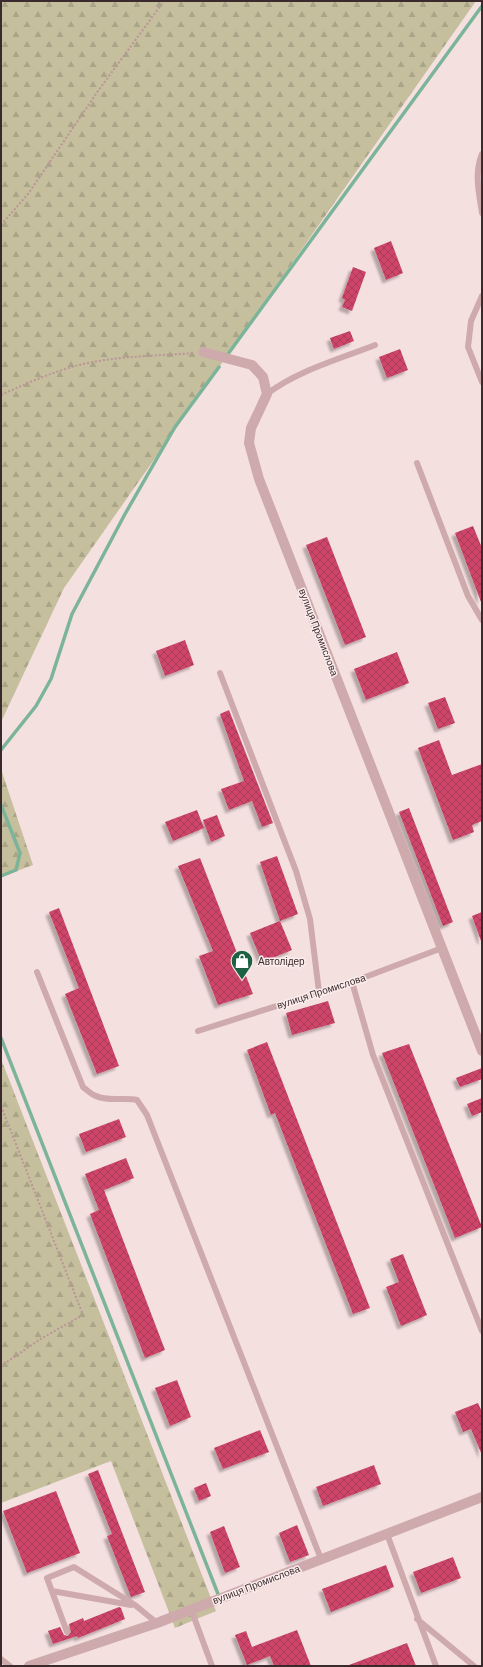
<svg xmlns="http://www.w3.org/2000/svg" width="483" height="1667" font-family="Barlow,sans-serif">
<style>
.forest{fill:url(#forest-firs)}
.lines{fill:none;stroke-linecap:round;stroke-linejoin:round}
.stream{stroke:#7cb49a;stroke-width:3.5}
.building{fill:url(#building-cross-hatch);filter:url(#shadow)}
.path{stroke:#ba9497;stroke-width:2;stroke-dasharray:2 2;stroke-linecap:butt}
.service{stroke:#ceaaac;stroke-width:6}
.minor{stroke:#ceaaac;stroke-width:10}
.labels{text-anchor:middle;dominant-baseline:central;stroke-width:3;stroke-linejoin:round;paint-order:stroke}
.street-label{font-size:10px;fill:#3b2a2d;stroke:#fceded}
.poi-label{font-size:10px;fill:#3b2a2d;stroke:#fceded;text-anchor:start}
</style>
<defs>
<pattern id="forest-firs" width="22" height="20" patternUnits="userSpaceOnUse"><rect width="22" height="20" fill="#c5bf9e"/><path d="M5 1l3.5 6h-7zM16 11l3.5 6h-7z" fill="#aaa488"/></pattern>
<pattern id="building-cross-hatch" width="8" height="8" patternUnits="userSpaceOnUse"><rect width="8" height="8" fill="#ce4569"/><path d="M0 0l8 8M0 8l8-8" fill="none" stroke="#a83a57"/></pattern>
<filter id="shadow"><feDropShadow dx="-3.5" dy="3.5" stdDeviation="1" flood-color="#0004"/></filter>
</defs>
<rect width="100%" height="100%" fill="#f5e0e0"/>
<!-- forest -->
<path class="forest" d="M1,1H476L64,588L1,722Z
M1,769L33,865L1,877Z
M1,1059L216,1611L175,1628L111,1461L1,1503Z"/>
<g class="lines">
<!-- stream -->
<path class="stream" d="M228,354L482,6
M1,750L36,706L51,679L72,614L125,514L175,427L219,367
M1,805L20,853L16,870L1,876
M1,1038L218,1594"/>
</g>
<!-- building -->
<path class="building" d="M391,241L403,273L386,280L374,248Z
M353,267L366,272L352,311L342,307L345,300L342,298Z
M350,331L354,341L334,349L330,338Z
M400,349L408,370L387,378L379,357Z
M473,526L482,548L481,602L455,533Z
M327,537L366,637L345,645L306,545Z
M185,640L194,665L165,676L156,651Z
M397,652L409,683L366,700L354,669Z
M445,697L455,723L438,729L428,703Z
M229,710L273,823L262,827L252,801L229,810L221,789L244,781L220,714Z
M439,740L452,775L482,764V821L472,825L474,832L453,840L418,748Z
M409,808L453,922L443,926L399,812Z
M197,810L204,828L173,841L165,822Z
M217,815L225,836L211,842L203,820Z
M277,856L298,914L280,921L260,862Z
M200,858L253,994L218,1005L199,956L213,951L178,866Z
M59,908L119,1066L97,1074L65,994L79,988L49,912Z
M482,912V941H481L472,916Z
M280,921L292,950L262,962L250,933Z
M328,1001L335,1023L292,1035L286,1013Z
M267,1042L370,1308L353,1314L275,1113L271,1115L247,1050Z
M409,1044L482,1227L455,1238L382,1053Z
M482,1068V1079L460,1087L456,1078Z
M482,1098V1112L472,1116L467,1104Z
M119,1119L126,1137L86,1152L79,1134Z
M126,1158L134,1178L104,1190L165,1350L145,1358L90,1214L99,1210L85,1174Z
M403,1254L427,1315L401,1326L386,1287L399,1282L390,1259Z
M177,1380L191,1417L170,1426L155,1388Z
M478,1403L482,1412V1455L471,1429L463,1432L455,1412Z
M260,1430L269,1452L223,1469L214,1448Z
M374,1465L381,1484L323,1506L316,1487Z
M98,1470L145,1592L131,1597L107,1536L112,1534L88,1474Z
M206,1483L211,1496L199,1501L194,1488Z
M56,1491L80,1553L27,1573L3,1511Z
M297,1525L309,1555L290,1562L279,1533Z
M224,1526L240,1567L225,1573L210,1532Z
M453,1557L461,1578L421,1593L413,1572Z
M386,1565L394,1587L331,1612L322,1589Z
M119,1607L121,1608L125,1619L78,1638L77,1636L53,1644L48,1631L60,1627L64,1635L68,1636L71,1632L69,1624L83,1618L84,1621Z
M297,1630L311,1666H274L270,1656L247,1665L235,1635L246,1631L252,1647Z
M407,1643L416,1666H349V1665Z"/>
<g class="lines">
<!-- path -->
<path class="path" d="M1,225L28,194L98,91L164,1
M1,395C25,384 50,373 75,366C113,356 155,356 194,353
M1,1106L83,1315L42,1338L1,1366"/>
<!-- service -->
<path class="service" d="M482,154C474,173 479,193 482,213
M482,296L471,321L468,347L482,382
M267,394C296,371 340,359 375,345
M417,463L468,596L482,620
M220,673L296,871L310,919L319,992
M37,972L83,1087C87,1090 92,1095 96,1096C108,1102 124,1097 137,1100L147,1115L321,1559
M352,982L373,1055L482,1331
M198,1031L352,982L442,948
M387,1534L436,1666
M52,1591L131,1605
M191,1609L212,1666
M417,1619L474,1666
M67,1632L47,1578L74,1567L135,1605L157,1623
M1,1659L10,1666"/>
<!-- minor -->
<path class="minor" d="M203,352L252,365L263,377L267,394L251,428L249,443L259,479L482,1051
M29,1666L157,1623L482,1497"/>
</g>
<!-- icons -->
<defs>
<g id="shop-pin" transform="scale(1.15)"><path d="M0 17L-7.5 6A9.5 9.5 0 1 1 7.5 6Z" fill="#1c6142" stroke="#fceded"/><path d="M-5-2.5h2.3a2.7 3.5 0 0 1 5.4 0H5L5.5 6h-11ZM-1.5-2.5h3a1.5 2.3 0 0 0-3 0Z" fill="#fff"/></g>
</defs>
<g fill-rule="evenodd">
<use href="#shop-pin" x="242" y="961"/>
</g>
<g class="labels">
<!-- street labels -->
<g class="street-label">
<text transform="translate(319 632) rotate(69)">вулиця Промислова</text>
<text transform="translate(321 991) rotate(-18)">вулиця Промислова</text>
<text transform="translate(256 1584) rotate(-21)">вулиця Промислова</text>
</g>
<!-- poi labels -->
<g class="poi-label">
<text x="258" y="961">Автолідер</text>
</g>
</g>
<!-- border -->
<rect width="483" height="1667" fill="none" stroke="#3b2a2d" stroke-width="4"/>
</svg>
